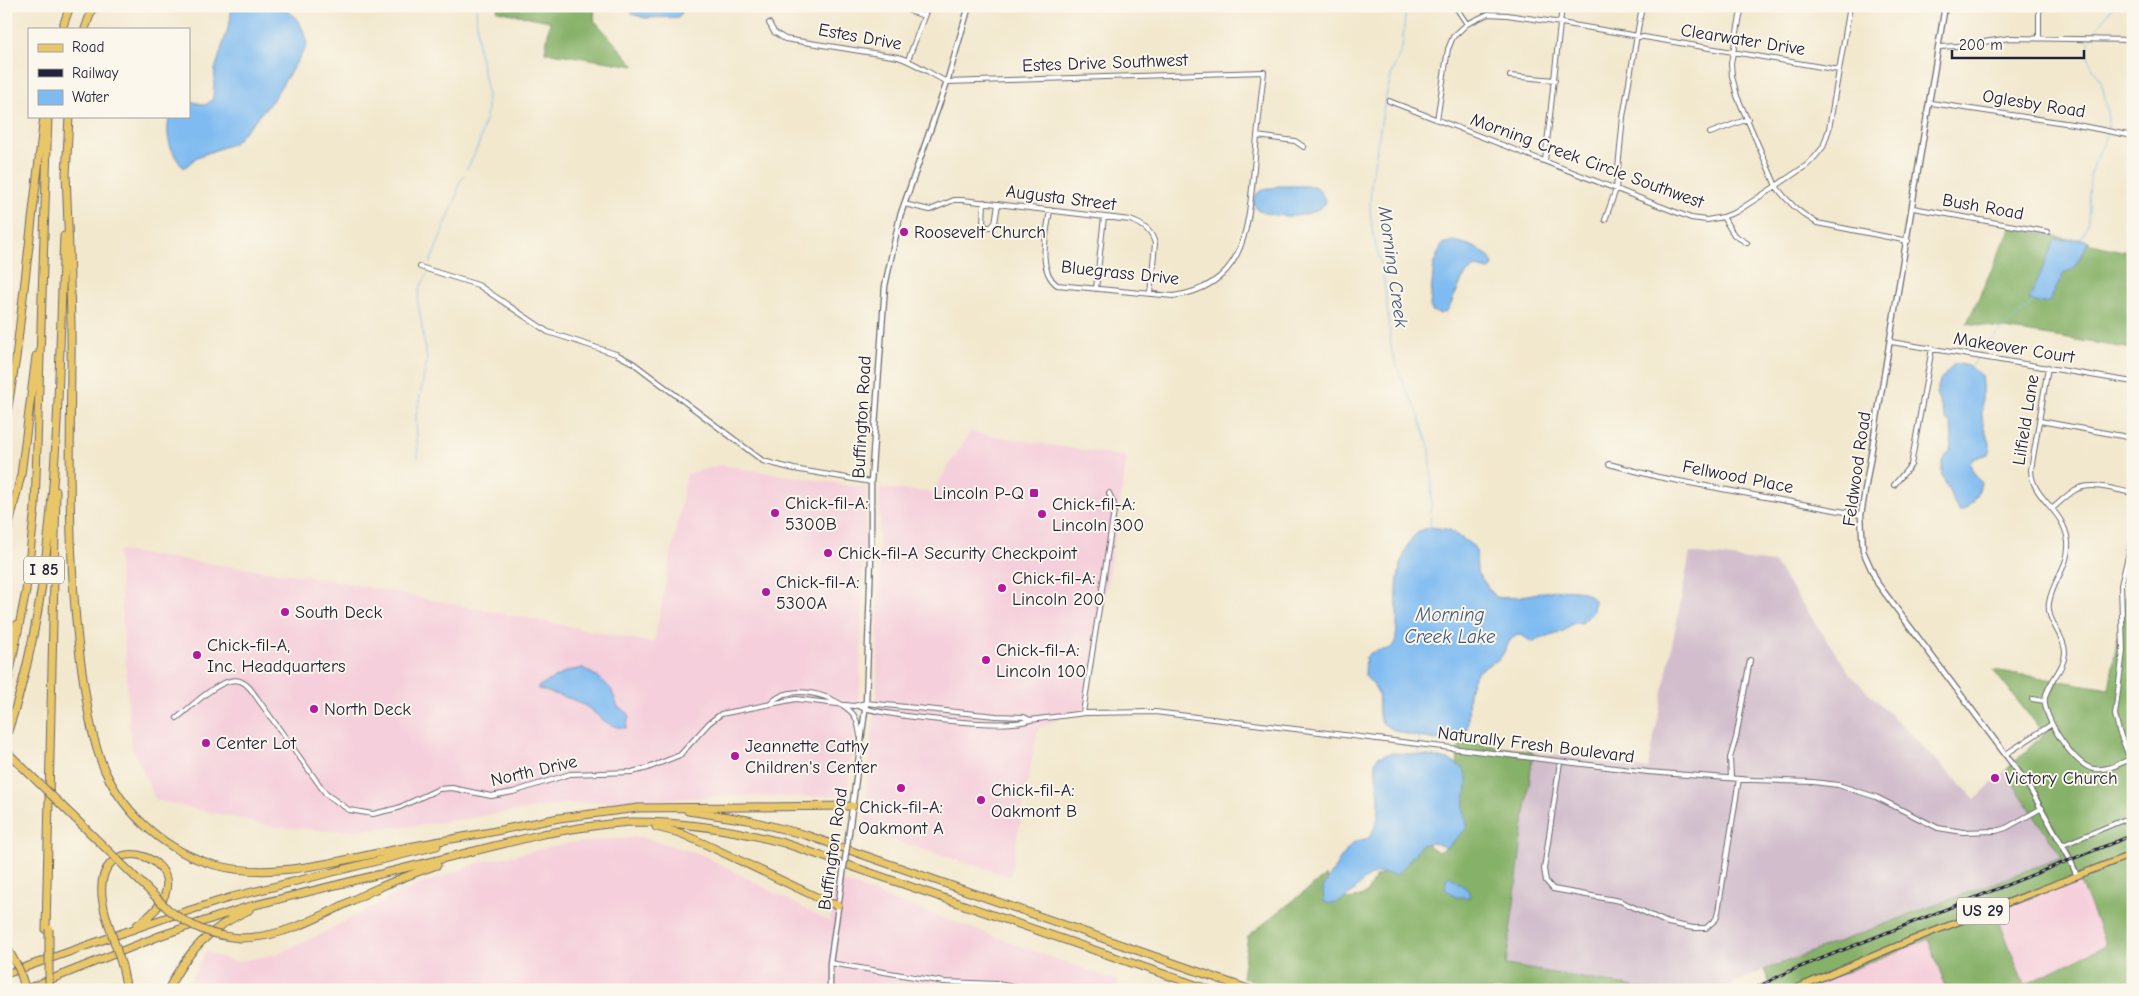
<svg xmlns="http://www.w3.org/2000/svg" width="2139" height="996" font-family="'Comic Neue',sans-serif">
<style>
.built{fill:#f5cfdb}
.industrial{fill:#d1bdcc}
.forest{fill:#86b168;stroke:#546a52;fill-rule:evenodd}
.water{fill:#7fbbf1;stroke:#506e96}
.lines{fill:none;stroke-linecap:round;stroke-linejoin:round}
.stream{stroke:#7fbbf1;stroke-width:1}
.minor-casing{stroke:#6b676e;stroke-width:6}
.tertiary-casing{stroke:#6b676e;stroke-width:7}
.primary-casing{stroke:#6b676e;stroke-width:8}
.motorway-casing{stroke:#6b676e;stroke-width:9}
.minor{stroke:#fff;stroke-width:4}
.tertiary{stroke:#fff;stroke-width:4.5}
.primary{stroke:#e9c769;stroke-width:5.5}
.motorway{stroke:#e9c769;stroke-width:7}
.rail-casing{stroke:#22223b;stroke-width:3}
.rail{stroke:#fbf7ec;stroke-width:1;stroke-dasharray:4;stroke-linecap:butt}
.tertiary-bridge-casing{stroke:#6b676e;stroke-width:7;stroke-linecap:butt}
.motorway-bridge-casing{stroke:#6b676e;stroke-width:9;stroke-linecap:butt}
.tertiary-bridge{stroke:#fff;stroke-width:4.5}
.motorway-bridge{stroke:#e9c769;stroke-width:7}
.poi-dot{fill:#b5179e;stroke:#fbf7ec;stroke-width:2}
.labels{text-anchor:middle;dominant-baseline:central;stroke-width:4;stroke-linejoin:round;paint-order:stroke}
.shield{fill:#fbf7ec;stroke:#636270;stroke-width:1}
.shield-label{font-size:16px;font-weight:bold;fill:#22223b}
.street-label{font-size:18px;fill:#22223b;stroke:#fbf7ec}
.poi-label{font-size:18px;fill:#22223b;stroke:#fbf7ec;text-anchor:start}
.water-label{font-size:19px;font-style:italic;fill:#43587b;stroke:#fbf7ec}
</style>
<rect width="100%" height="100%" fill="#fbf7ec"/>
<filter id="ink" filterUnits="userSpaceOnUse"><feTurbulence type="fractalNoise" baseFrequency=".02" numOctaves="2"/><feDisplacementMap in="SourceGraphic" scale="10" xChannelSelector="R" yChannelSelector="G"/><feConvolveMatrix kernelMatrix="1 2 1 2 8 2 1 2 1" color-interpolation-filters="sRGB"/></filter>
<filter id="wash" filterUnits="userSpaceOnUse"><feTurbulence type="fractalNoise" baseFrequency=".0096" numOctaves="4" result="noise"/><feDisplacementMap in="SourceGraphic" scale="20" xChannelSelector="R" yChannelSelector="G"/><feGaussianBlur stdDeviation="1.12" result="paint"/><feColorMatrix in="noise" values="0 0 0 0 0 0 0 0 0 0 0 0 0 0 0 0 0 1.4 0 .05"/><feComposite in="paint" operator="in"/></filter>
<g filter="url(#wash)">
<rect width="100%" height="100%" fill="#f2e8ce"/>
<!-- built -->
<path class="built" d="M970,432L1127,457L1088,706L1038,729L1010,876L865,832L866,793L877,686L880,489L932,492Z
M721,465L866,488L860,685L847,793L824,797L726,796L563,804L416,826L333,831L274,827L156,800L131,745L118,551L326,579L654,643L687,474Z
M642,837L703,855L830,922L835,879L1118,981L1117,990H185L206,952L234,962L274,955L321,934L398,893L482,862L570,843Z
M2078,878L2106,945L2024,986L1995,913Z
M1929,939L1947,990H1801Z"/>
<!-- industrial -->
<path class="industrial" d="M1690,553L1774,563L1851,675L1975,799L2005,771L2062,857L1764,970L1735,983L1726,990H1652L1506,965L1533,752L1648,769Z"/>
<!-- forest -->
<path class="forest" d="M498,6H595L594,20L635,66L545,52L550,21L497,11Z
M2011,227L2133,253V349L1967,323Z
M2125,595L2133,596V990H1947L1928,939L1801,990H1773L1764,970L2062,857L2005,771L2044,734L1993,670L2109,689ZM2078,878L2106,945L2024,985L1996,912Z
M1460,741L1533,752L1506,965L1652,990H1280L1242,977L1248,936L1326,875L1329,893L1351,900L1367,893L1375,877L1391,871L1422,841L1438,852L1454,842L1452,801Z"/>
<!-- water -->
<path class="water" d="M232,6C270,6 300,0 307,46L271,102L234,143L197,157L184,168C171,154 164,135 170,116H189V101L206,105L213,98L215,70L230,22Z
M630,6H684L681,14L678,17L645,18L632,14Z
M1278,186H1314L1318,188L1326,201L1325,204C1308,220 1277,218 1257,210L1253,202C1257,187 1267,191 1278,186Z
M2081,239L2089,241L2074,268L2064,273L2049,302L2040,303L2029,300L2055,240Z
M1454,241C1467,244 1489,250 1493,265L1490,270L1476,267L1467,273L1462,280L1449,308L1446,312L1439,314L1432,311L1430,306L1434,263L1442,244Z
M1954,364C1966,364 1973,367 1981,376C1984,391 1980,408 1983,424C1985,435 1994,441 1988,454L1973,459L1970,462L1973,472L1981,483C1979,493 1971,507 1961,511L1958,510L1953,500L1942,475V461L1950,451L1952,438L1951,425L1946,420L1936,394L1940,381Z
M1432,527L1450,530L1473,546L1476,551L1477,572L1495,597C1522,603 1575,575 1594,600L1593,612L1582,623H1572C1563,637 1546,634 1533,642C1528,641 1524,635 1519,635C1508,636 1506,652 1500,658C1493,664 1483,666 1477,673C1461,692 1475,721 1462,740C1446,743 1390,735 1381,721C1377,713 1380,703 1378,694C1377,688 1369,680 1365,676L1366,657C1376,646 1388,654 1395,644C1401,612 1391,588 1404,555C1410,540 1413,531 1432,527Z
M583,668L601,679L611,689L618,707L628,713L629,717L626,728C606,728 598,713 582,704C568,696 552,695 537,688L539,686L568,671Z
M1392,753C1408,754 1458,755 1465,772C1470,782 1465,796 1464,806C1463,814 1469,821 1466,829L1446,848L1433,842L1421,845L1405,866L1396,875C1388,874 1379,871 1372,875C1357,883 1344,910 1324,902L1323,888L1339,861L1351,845L1356,841L1369,838C1386,812 1377,791 1375,763L1378,757Z
M1450,876L1468,890L1470,897H1456L1445,889L1446,879Z"/>
<g class="lines">
<!-- stream -->
<path class="stream" d="M1406,6L1402,48L1392,72L1384,105L1371,183L1370,210L1373,236L1383,272L1392,353L1406,390L1416,408L1430,449L1432,483L1430,528
M2091,38L2113,6
M467,169L479,144L487,112V92L478,47L476,6
M2081,239C2094,219 2086,190 2092,168C2096,154 2107,143 2108,129C2109,118 2106,105 2104,95C2102,73 2083,65 2089,42
M430,263L456,198L459,184L464,175
M1979,354L1992,339L2034,301
M1972,367L1976,359
M418,457L416,417L427,360L418,302L419,289L427,275
M1419,742L1420,737
M1419,755V746"/>
</g>
</g>
<g filter="url(#ink)">
<g class="lines">
<!-- minor casing -->
<g class="minor-casing">
<path id="minor" d="M896,6L924,16
M1455,6L1467,24
M1742,6L1731,63L1732,76L1737,96L1776,186C1788,203 1800,213 1817,223L1908,241
M769,23L774,32L785,39L898,57C915,62 930,74 947,82L1264,72C1260,104 1257,136 1254,168C1248,228 1246,286 1173,296L1057,285C1036,269 1047,233 1050,210
M2039,37V12L2042,6
M1939,47L1957,46L2010,38L2133,40
M908,60L928,6
M1510,76L1555,80
M1389,101L1691,218L1707,220L1723,217L1736,212L1776,186L1807,165L1815,157L1823,147L1829,129L1850,6
M1931,103L2072,124L2133,136
M1437,120L1448,49L1453,37L1467,24L1488,14L1507,15L1561,23L1839,70
M1710,133L1748,119
M1257,136L1295,141L1304,147
M1545,161L1562,6
M984,202L983,224L987,227H991L995,223L998,204
M904,204L930,210L954,200H963L1130,220C1143,224 1152,231 1155,244L1150,294
M1913,208L2048,232
M1723,217L1734,235L1747,243
M1605,220L1616,189L1623,117L1642,6
M420,267L478,285L548,332L616,354L633,363L763,461L794,469L871,482
M1096,289L1104,217
M1891,342L2133,382
M2048,367L2031,470C2032,500 2064,508 2068,542C2070,566 2052,581 2049,603C2046,621 2065,635 2065,653C2064,670 2048,682 2045,698C2042,717 2075,767 2094,769C2107,771 2119,764 2130,759
M2040,421L2133,438
M1609,464L1658,477L1861,515
M1894,485L1911,465L1932,348
M2053,508C2060,502 2067,495 2075,490C2092,481 2115,490 2133,493
M2133,536L2121,585L2123,651L2115,715L2119,731L2130,759L2133,758
M2032,699L2045,701
M771,703C790,682 836,695 853,714C858,720 859,729 860,736
M858,706C882,716 1008,730 1030,720L1085,713L1155,712L1648,772L1753,780L1813,782L1838,785L1876,797L1938,828L1963,832L1996,831L2006,828L2042,808
M1083,713L1114,511V504L1109,493
M177,718C191,707 222,675 240,681C248,684 252,691 257,698L326,794L349,810L373,814L398,808L439,789L452,788L491,796L513,792L570,774L632,772L648,768L680,755L709,723L721,714L796,699L854,706L866,703L996,716L1024,717L1030,720
M2006,754L2052,724
M1560,762L1544,869L1546,881L1553,889L1620,901L1668,923L1693,928H1706L1716,919L1718,912L1739,779
M1731,778L1730,758L1736,738L1750,660
M2063,845L2133,816
M830,963L944,982L998,984L1028,990"/>
</g>
<!-- tertiary casing -->
<g class="tertiary-casing">
<path id="tertiary" d="M1945,6L1861,515L1863,551L1878,584L2026,782L2069,857L2077,876
M849,832L866,703L871,558V482L885,286L900,216L947,82L969,6
M830,990V963L842,880"/>
</g>
<!-- primary casing -->
<g class="primary-casing">
<path id="primary" d="M1792,990L1909,941L2133,854"/>
</g>
<!-- motorway casing -->
<g class="motorway-casing">
<path id="motorway" d="M62,29L70,6
M85,29L93,6
M66,171C68,235 72,298 71,362C70,465 67,568 82,671C87,704 91,739 105,771C126,816 167,852 215,865C271,880 333,862 388,851C420,844 453,839 485,833
M66,176L69,116
M6,419L16,358L44,116
M6,538L21,475L36,356
M6,660L16,625
M6,691L26,591L35,507L48,116
M6,737C60,583 57,399 64,236
M688,811L748,820L806,835L1251,990
M656,827L680,833L707,845L829,903L838,905
M481,834L559,818L638,808L853,806
M106,916C75,808 229,863 137,925
M46,930L56,491
M240,938C287,938 328,912 369,892C391,882 414,873 437,865
M122,966L127,990
M6,974L165,918L232,897L437,846
M24,990L162,935L247,907L543,834C573,829 604,823 634,822C685,822 736,830 784,843L1210,990
M168,990C186,952 211,927 249,910"/>
</g>
<!-- minor -->
<use href="#minor" class="minor"/>
<!-- tertiary -->
<use href="#tertiary" class="tertiary"/>
<!-- primary -->
<use href="#primary" class="primary"/>
<!-- motorway -->
<use href="#motorway" class="motorway"/>
<!-- rail casing -->
<g class="rail-casing">
<path id="rail" d="M1751,990L1790,971L2133,835"/>
</g>
<!-- rail -->
<use href="#rail" class="rail"/>
<!-- tertiary-bridge casing -->
<g class="tertiary-bridge-casing">
<path id="tertiary-bridge" d="M842,880L849,832"/>
</g>
<!-- motorway-bridge casing -->
<g class="motorway-bridge-casing">
<path id="motorway-bridge" d="M6,751L169,910C191,927 212,936 240,938
M106,916L122,966
M49,929V990
M6,946L19,969L26,990"/>
</g>
<!-- tertiary-bridge -->
<use href="#tertiary-bridge" class="tertiary-bridge"/>
<!-- motorway-bridge -->
<use href="#motorway-bridge" class="motorway-bridge"/>
</g>
</g>
<!-- markers -->
<g class="poi-dot">
<circle cx="904" cy="232" r="5"/>
<rect x="1029" y="488" width="10" height="10" rx="2.5"/>
<circle cx="775" cy="513" r="5"/>
<circle cx="1042" cy="514" r="5"/>
<circle cx="828" cy="553" r="5"/>
<circle cx="1002" cy="588" r="5"/>
<circle cx="766" cy="592" r="5"/>
<circle cx="285" cy="612" r="5"/>
<circle cx="197" cy="655" r="5"/>
<circle cx="986" cy="660" r="5"/>
<circle cx="314" cy="709" r="5"/>
<circle cx="206" cy="743" r="5"/>
<circle cx="735" cy="756" r="5"/>
<circle cx="1995" cy="778" r="5"/>
<circle cx="901" cy="788" r="5"/>
<circle cx="981" cy="800" r="5"/>
</g>
<g class="labels">
<!-- shield labels -->
<g class="shield">
<rect x="24" y="556.5" width="40" height="27" rx="4"/>
<rect x="1957" y="897.5" width="52" height="27" rx="4"/>
</g>
<g class="shield-label">
<text x="44" y="570">I 85</text>
<text x="1983" y="911">US 29</text>
</g>
<!-- street labels -->
<g class="street-label">
<text transform="translate(860 37) rotate(10)">Estes Drive</text>
<text transform="translate(1743 40) rotate(9)">Clearwater Drive</text>
<text transform="translate(1105 63) rotate(-2)">Estes Drive Southwest</text>
<text transform="translate(2034 104) rotate(9)">Oglesby Road</text>
<text transform="translate(1587 161) rotate(20)">Morning Creek Circle Southwest</text>
<text transform="translate(1061 198) rotate(7)">Augusta Street</text>
<text transform="translate(1983 207) rotate(10)">Bush Road</text>
<text transform="translate(1120 273) rotate(6)">Bluegrass Drive</text>
<text transform="translate(2014 348) rotate(9)">Makeover Court</text>
<text transform="translate(862 417) rotate(-87)">Buffington Road</text>
<text transform="translate(2026 420) rotate(-81)">Lilfield Lane</text>
<text transform="translate(1857 469) rotate(-82)">Feldwood Road</text>
<text transform="translate(1738 477) rotate(11)">Fellwood Place</text>
<text transform="translate(1536 745) rotate(7)">Naturally Fresh Boulevard</text>
<text transform="translate(534 771) rotate(-13)">North Drive</text>
<text transform="translate(833 849) rotate(-82)">Buffington Road</text>
</g>
<!-- poi labels -->
<g class="poi-label">
<text x="914" y="232">Roosevelt Church</text>
<text x="1024" y="493" text-anchor="end">Lincoln P-Q</text>
<text x="785" y="503">Chick-fil-A:<tspan x="785" dy="21">5300B</tspan></text>
<text x="1052" y="504">Chick-fil-A:<tspan x="1052" dy="21">Lincoln 300</tspan></text>
<text x="838" y="553">Chick-fil-A Security Checkpoint</text>
<text x="1012" y="578">Chick-fil-A:<tspan x="1012" dy="21">Lincoln 200</tspan></text>
<text x="776" y="582">Chick-fil-A:<tspan x="776" dy="21">5300A</tspan></text>
<text x="295" y="612">South Deck</text>
<text x="207" y="645">Chick-fil-A,<tspan x="207" dy="21">Inc. Headquarters</tspan></text>
<text x="996" y="650">Chick-fil-A:<tspan x="996" dy="21">Lincoln 100</tspan></text>
<text x="324" y="709">North Deck</text>
<text x="216" y="743">Center Lot</text>
<text x="745" y="746">Jeannette Cathy<tspan x="745" dy="21">Children's Center</tspan></text>
<text x="2005" y="778">Victory Church</text>
<text x="991" y="790">Chick-fil-A:<tspan x="991" dy="21">Oakmont B</tspan></text>
<text x="901" y="807" text-anchor="middle">Chick-fil-A:<tspan x="901" dy="21">Oakmont A</tspan></text>
</g>
<!-- water labels -->
<g class="water-label">
<text transform="translate(1393 267) rotate(82)">Morning Creek</text>
<text x="1450" y="615">Morning<tspan x="1450" dy="22">Creek Lake</tspan></text>
</g>
</g>
<!-- margin -->
<rect width="2139" height="996" fill="none" stroke="#fbf7ec" stroke-width="25"/>
<!-- legend -->
<rect x="28" y="28" width="162" height="90" fill="#fbf7ec" stroke="#a4a2a5"/>
<rect x="38" y="44" width="25" height="8" fill="#e9c769" stroke="#a4a2a5"/>
<text x="72" y="52" font-size="15" fill="#22223b">Road</text>
<rect x="38" y="69" width="25" height="8" fill="#22223b" stroke="#a4a2a5"/>
<text x="72" y="78" font-size="15" fill="#22223b">Railway</text>
<rect x="38" y="90" width="25" height="15" fill="#7fbbf1" stroke="#a4a2a5"/>
<text x="72" y="102" font-size="15" fill="#22223b">Water</text>
<!-- scale -->
<path d="M1952 50v8h132v-8" fill="none" stroke="#22223b" stroke-width="2.5"/>
<text x="1959" y="50" font-size="15" fill="#22223b" stroke="#fbf7ec" stroke-width="4" paint-order="stroke">200 m</text>
</svg>
